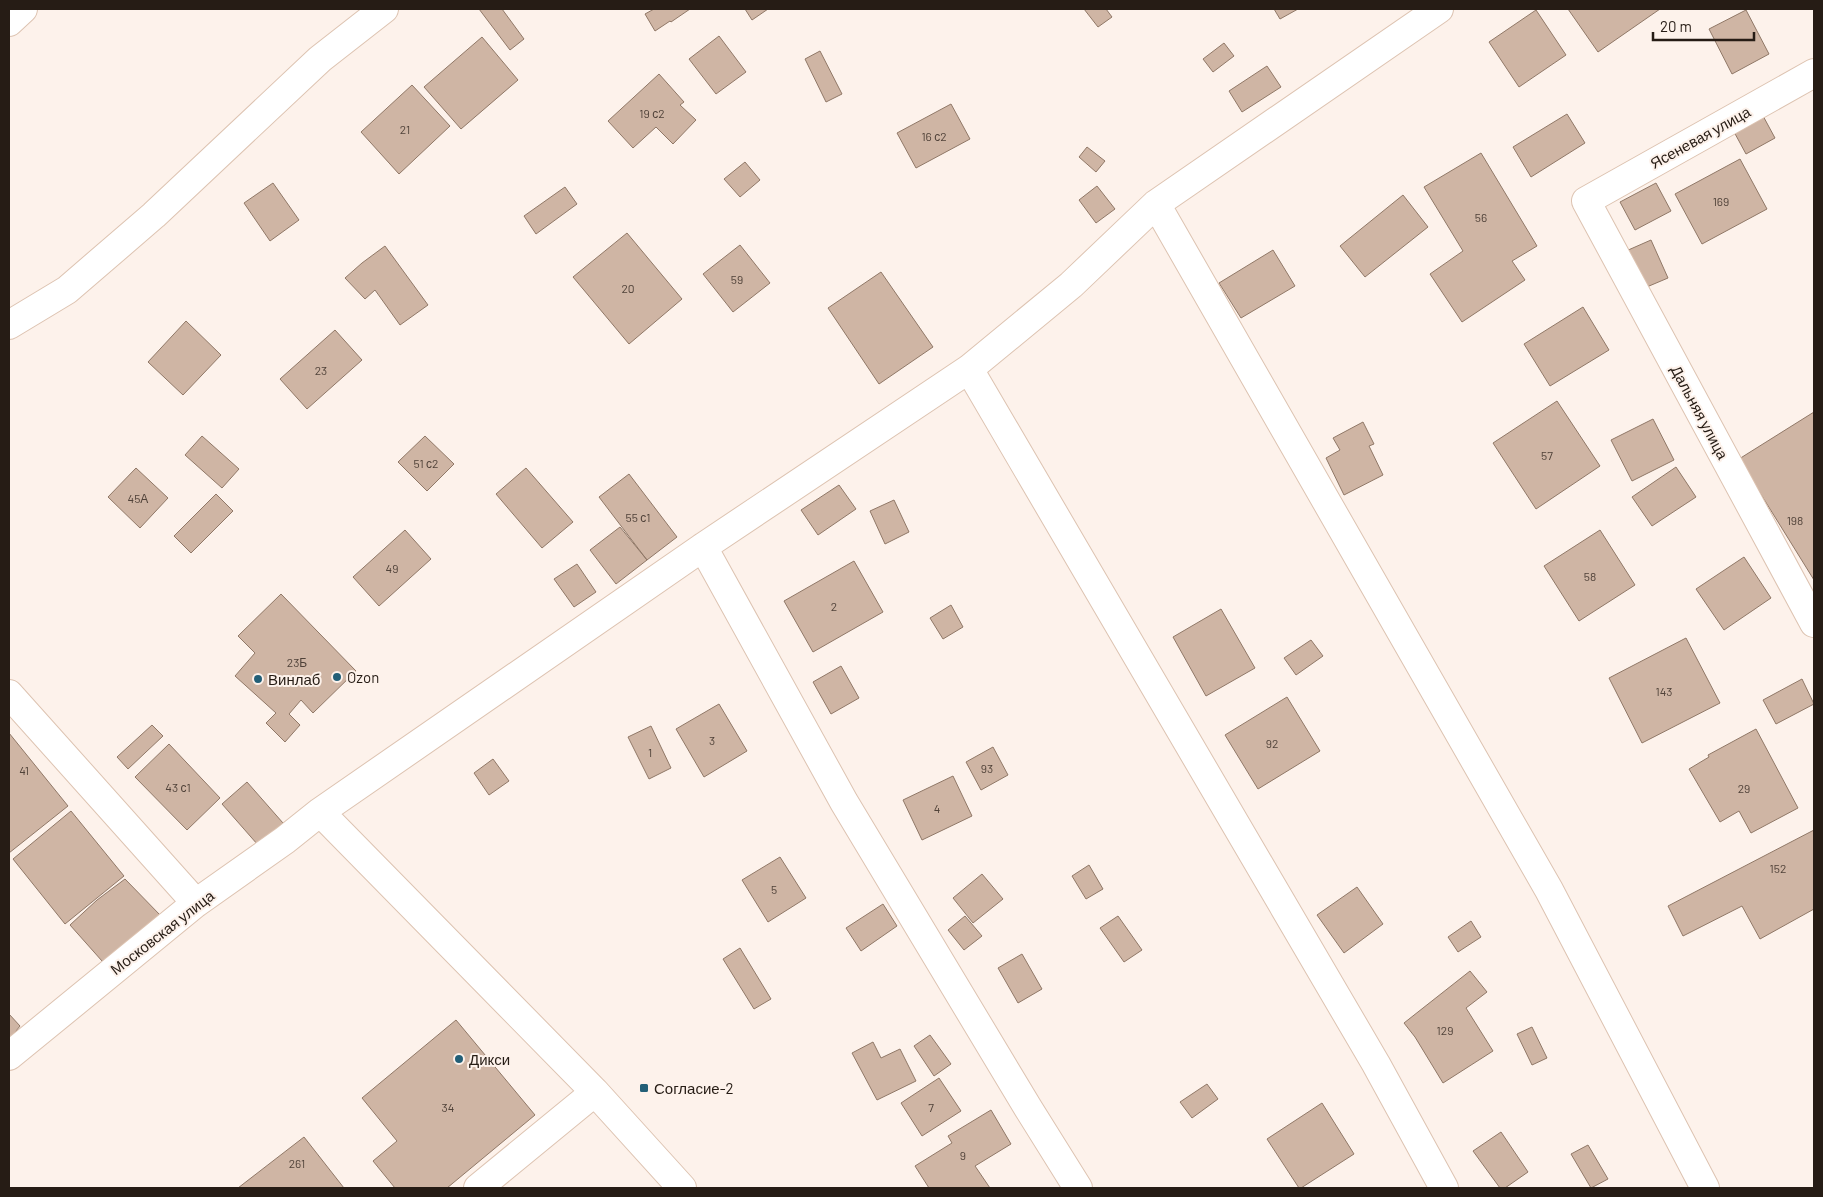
<svg xmlns="http://www.w3.org/2000/svg" width="1823" height="1197" font-family="Barlow,sans-serif">
<style>
.building{fill:#cfb5a4;stroke:#907867}
.lines{fill:none;stroke-linecap:round;stroke-linejoin:round}
.minor-casing{stroke:#ddc3b1;stroke-width:30}
.minor{stroke:#fff;stroke-width:28}
.poi-dot{fill:#235f77;stroke:#fdf2eb;stroke-width:2}
.labels{text-anchor:middle;dominant-baseline:central;stroke-width:4;stroke-linejoin:round;paint-order:stroke}
.number-label{font-size:12px;fill:#504239}
.street-label{font-size:15px;fill:#261c15;stroke:#fdf2eb}
.poi-label{font-size:15px;fill:#261c15;stroke:#fdf2eb;text-anchor:start}
</style>
<rect width="100%" height="100%" fill="#fdf2eb"/>
<!-- building -->
<path class="building" d="M479,9H502L524,39L510,50Z
M654,9H690L671,22L670,21L655,31L645,14Z
M745,9H768L752,20Z
M1084,9H1106L1112,17L1098,27Z
M1274,9H1298L1280,19Z
M1568,9H1660L1598,52Z
M1536,10L1566,55L1519,87L1489,42Z
M1746,10L1769,54L1732,74L1709,29Z
M719,36L746,72L716,94L689,59Z
M482,37L518,80L461,129L424,87Z
M1224,43L1234,56L1213,72L1203,59Z
M820,51L842,94L826,102L805,59Z
M1267,66L1281,87L1242,112L1229,91Z
M659,74L684,102L680,105L696,120L673,144L656,127L633,148L608,121Z
M412,85L450,126L399,174L361,132Z
M951,104L970,139L916,168L897,133Z
M1567,114L1585,143L1531,177L1513,147Z
M1762,114L1775,138L1746,154L1733,130Z
M1087,147L1105,161L1096,172L1079,157Z
M1481,153L1537,246L1512,261L1525,280L1462,322L1430,274L1463,251L1424,187Z
M1740,159L1767,209L1702,244L1675,194Z
M745,162L760,180L740,197L724,179Z
M273,183L299,220L270,241L244,203Z
M1656,183L1671,211L1635,230L1620,202Z
M1097,186L1115,209L1096,223L1079,200Z
M565,187L577,204L536,234L524,216Z
M1403,195L1428,227L1365,277L1340,246Z
M627,233L682,299L629,344L573,277Z
M1651,240L1668,278L1642,289L1626,251Z
M740,245L770,283L733,312L703,274Z
M385,246L428,305L400,325L375,290L365,299L345,278L362,263Z
M1273,250L1295,286L1241,318L1219,283Z
M881,272L933,347L879,384L828,308Z
M1583,307L1609,350L1550,386L1524,344Z
M186,321L221,355L183,395L148,362Z
M335,330L362,360L307,409L280,379Z
M1557,401L1600,466L1536,509L1493,443Z
M1814,412V580L1739,459Z
M1653,419L1674,460L1632,481L1611,440Z
M1363,422L1374,444L1369,446L1383,475L1344,495L1326,458L1340,450L1333,438Z
M202,436L239,469L222,488L185,455Z
M425,436L454,464L427,491L398,462Z
M1676,467L1696,497L1652,526L1632,497Z
M136,468L168,498L140,528L108,497Z
M526,468L573,522L542,548L496,494Z
M629,474L677,537L647,560L599,497Z
M839,485L856,509L818,535L801,510Z
M216,494L233,511L191,553L174,536Z
M894,500L909,532L885,544L870,511Z
M620,527L647,560L616,584L590,550Z
M405,530L431,559L379,606L353,577Z
M1600,530L1635,585L1579,621L1544,566Z
M1744,557L1771,598L1724,630L1696,589Z
M854,561L883,612L813,652L784,601Z
M577,564L596,592L574,607L554,579Z
M281,594L356,671L313,713L301,700L289,714L300,725L285,742L266,723L276,713L235,676L255,653L238,636Z
M951,605L963,627L943,639L930,618Z
M1221,609L1255,668L1206,696L1173,637Z
M1686,638L1720,703L1642,743L1609,678Z
M1311,640L1323,656L1296,675L1284,658Z
M841,666L859,698L831,714L813,682Z
M1802,679L1814,704L1776,724L1763,700Z
M1287,697L1320,751L1258,789L1225,735Z
M719,704L747,751L704,777L676,729Z
M152,725L163,736L128,769L117,757Z
M651,726L671,768L649,779L628,737Z
M1756,729L1798,808L1751,833L1739,811L1720,822L1689,769L1709,757L1708,755Z
M9,733L68,806L9,853Z
M169,744L220,798L187,830L135,777Z
M993,747L1008,775L981,790L966,762Z
M493,759L509,781L489,795L474,773Z
M953,776L972,816L922,840L903,800Z
M247,782L283,823L258,845L222,804Z
M71,811L124,876L65,924L13,859Z
M1814,830V909L1760,939L1742,906L1683,936L1668,906Z
M780,857L806,898L768,922L742,880Z
M1089,865L1103,889L1086,899L1072,876Z
M982,874L1003,899L973,923L953,898Z
M125,879L161,916L137,945L102,961L70,925L97,900Z
M1357,887L1383,924L1344,953L1317,915Z
M883,904L897,926L861,951L846,928Z
M965,916L982,936L964,950L948,930Z
M1118,916L1142,950L1124,962L1100,928Z
M1471,921L1481,937L1458,952L1448,937Z
M740,948L771,999L754,1009L723,959Z
M1022,954L1042,989L1018,1003L998,968Z
M1470,971L1487,992L1466,1008L1493,1051L1443,1083L1415,1037L1404,1023Z
M9,1014L20,1026L9,1040Z
M456,1020L535,1115L447,1188H395L373,1161L397,1141L362,1098Z
M1532,1027L1547,1058L1532,1065L1517,1034Z
M930,1035L951,1064L934,1076L914,1046Z
M873,1042L881,1058L900,1049L916,1081L877,1100L852,1053Z
M939,1078L961,1111L922,1136L901,1103Z
M1207,1084L1218,1099L1192,1118L1180,1102Z
M1322,1103L1354,1154L1301,1188H1299L1267,1139Z
M991,1110L1011,1144L975,1166L990,1188H929L915,1166L952,1143L948,1136Z
M1501,1132L1528,1172L1505,1188H1500L1473,1151Z
M304,1137L344,1188H238Z
M1588,1145L1608,1179L1591,1188L1571,1154Z"/>
<g class="lines">
<!-- minor casing -->
<g class="minor-casing">
<path id="minor" d="M9,22L23,9
M1814,73L1586,201L1814,623
M1156,204L1549,890L1705,1188
M9,325L67,290L154,215L320,59L384,9
M969,369L1376,1064L1444,1188
M703,547L844,802L1028,1108L1078,1188
M9,694L196,903
M320,812L595,1092L682,1188
M9,1056L196,903L285,840L320,812L703,547L969,369L1071,285L1156,204L1439,9
M478,1188L595,1092"/>
</g>
<!-- minor -->
<use href="#minor" class="minor"/>
</g>
<!-- markers -->
<g class="poi-dot">
<circle cx="337" cy="677" r="5"/>
<circle cx="258" cy="679" r="5"/>
<circle cx="459" cy="1059" r="5"/>
<rect x="639" y="1083" width="10" height="10" rx="2.5"/>
</g>
<g class="labels">
<!-- number labels -->
<g class="number-label">
<text x="652" y="113">19 с2</text>
<text x="405" y="129">21</text>
<text x="934" y="136">16 с2</text>
<text x="1721" y="201">169</text>
<text x="1481" y="217">56</text>
<text x="737" y="279">59</text>
<text x="628" y="288">20</text>
<text x="321" y="370">23</text>
<text x="1547" y="455">57</text>
<text x="426" y="463">51 с2</text>
<text x="138" y="498">45А</text>
<text x="638" y="517">55 с1</text>
<text x="1795" y="520">198</text>
<text x="392" y="568">49</text>
<text x="1590" y="576">58</text>
<text x="834" y="606">2</text>
<text x="297" y="662">23Б</text>
<text x="1664" y="691">143</text>
<text x="712" y="740">3</text>
<text x="1272" y="743">92</text>
<text x="650" y="752">1</text>
<text x="987" y="768">93</text>
<text x="24" y="770">41</text>
<text x="178" y="787">43 с1</text>
<text x="1744" y="788">29</text>
<text x="937" y="808">4</text>
<text x="1778" y="868">152</text>
<text x="774" y="889">5</text>
<text x="1445" y="1030">129</text>
<text x="448" y="1107">34</text>
<text x="931" y="1107">7</text>
<text x="963" y="1155">9</text>
<text x="297" y="1163">261</text>
</g>
<!-- street labels -->
<g class="street-label">
<text transform="translate(1700 137) rotate(-29)">Ясеневая улица</text>
<text transform="translate(1700 412) rotate(62)">Дальняя улица</text>
<text transform="translate(162 932) rotate(-38)">Московская улица</text>
</g>
<!-- poi labels -->
<g class="poi-label">
<text x="347" y="677">Ozon</text>
<text x="268" y="679">Винлаб</text>
<text x="469" y="1059">Дикси</text>
<text x="654" y="1088">Согласие-2</text>
</g>
</g>
<!-- border -->
<rect width="1823" height="1197" fill="none" stroke="#261c15" stroke-width="20"/>
<!-- scale -->
<path d="M1653 32v8h101v-8" fill="none" stroke="#261c15" stroke-width="2.5"/>
<text x="1660" y="32" font-size="15" fill="#261c15" stroke="#fdf2eb" stroke-width="4" paint-order="stroke">20 m</text>
</svg>
